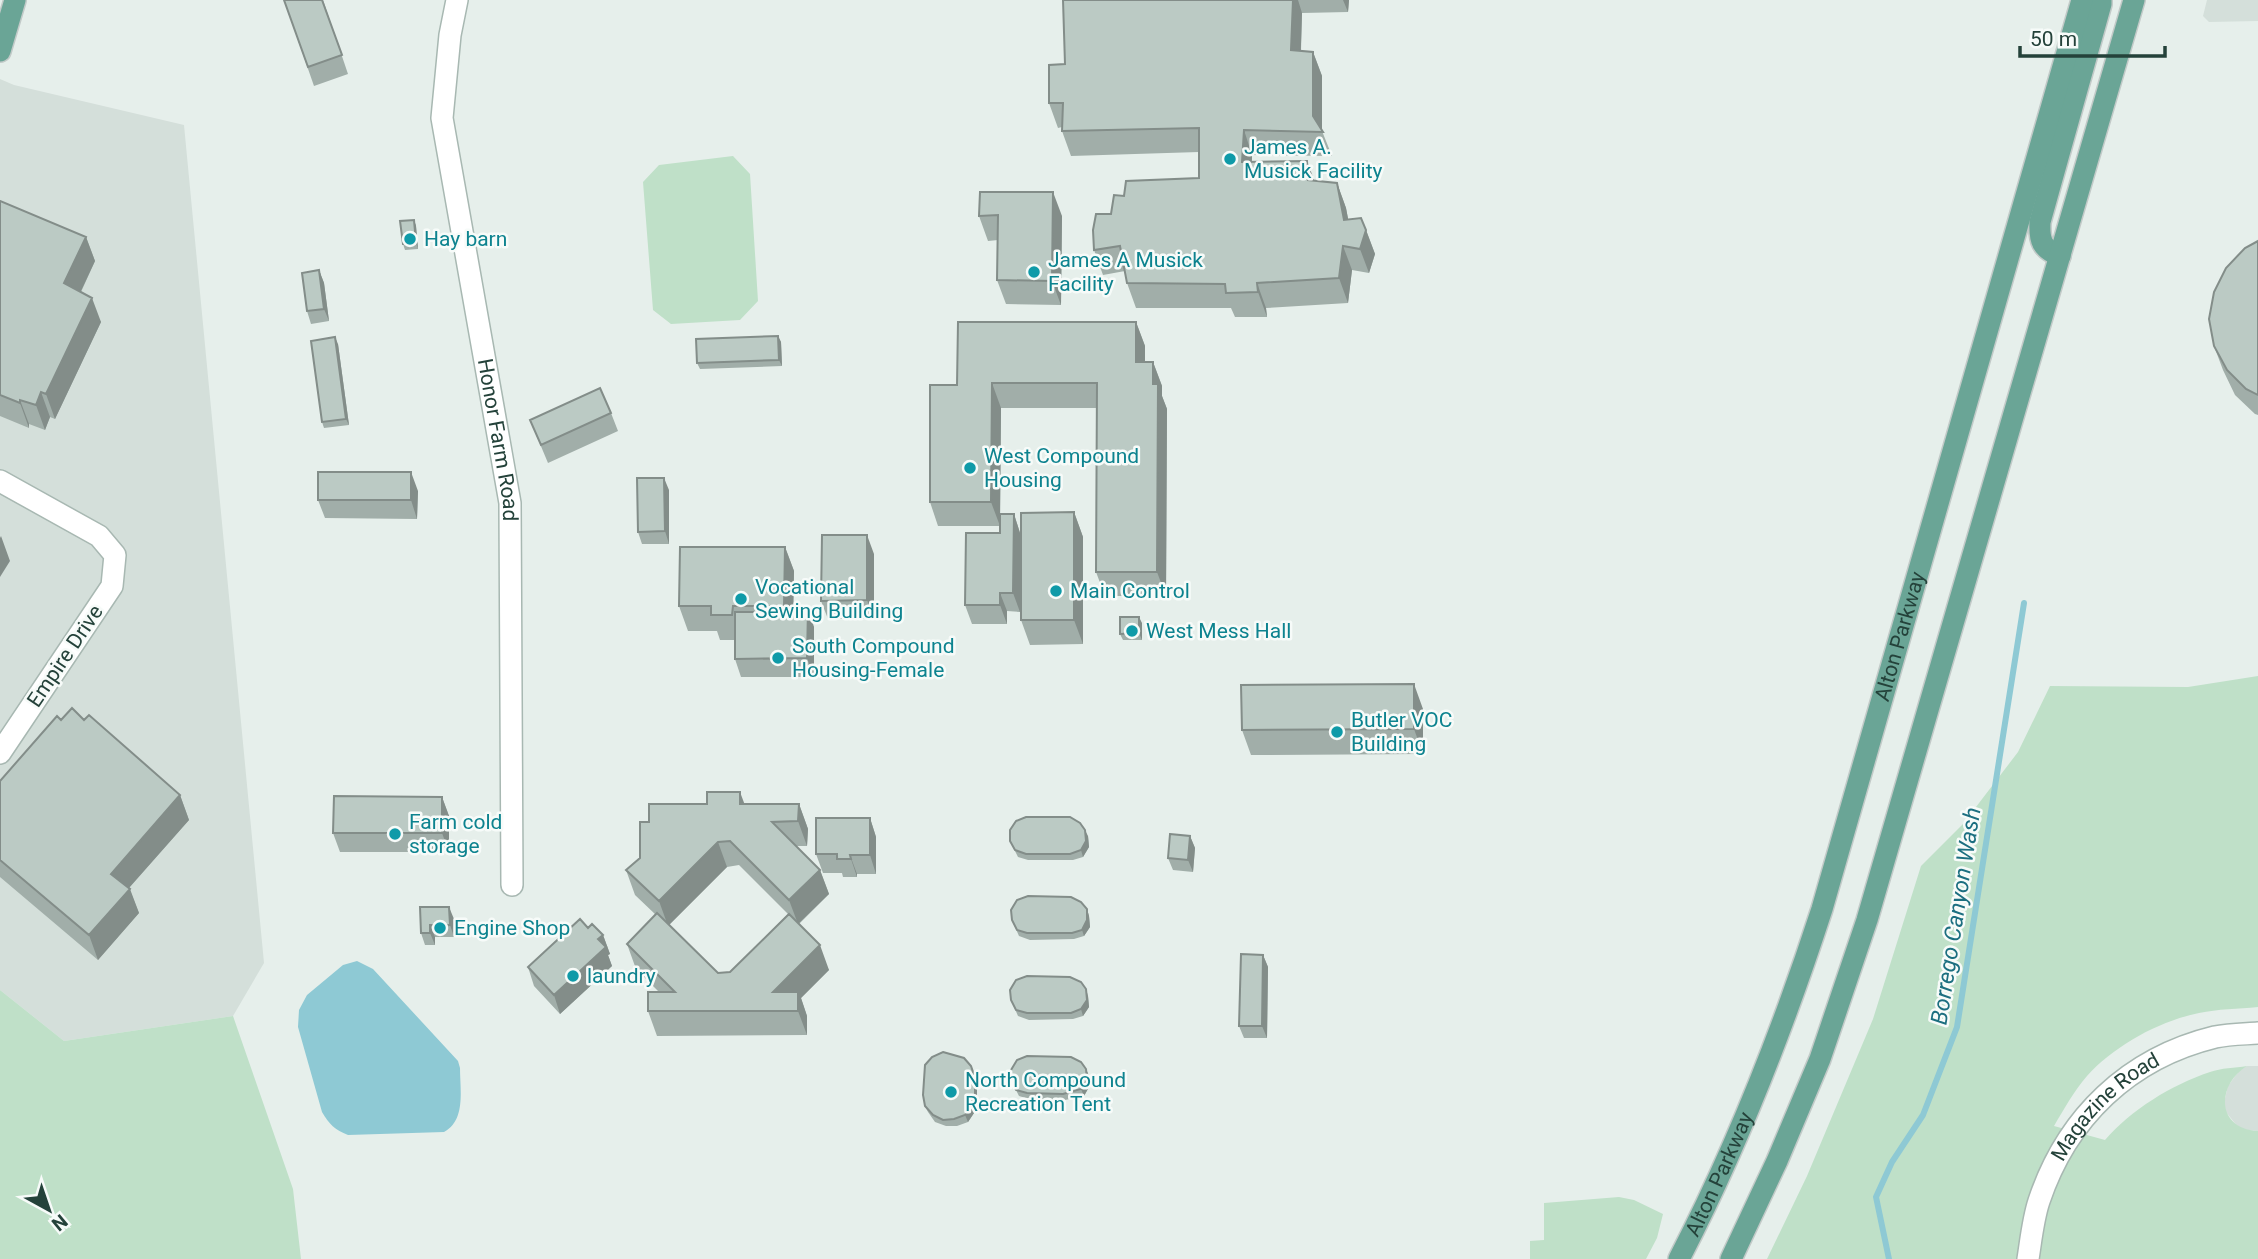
<svg xmlns="http://www.w3.org/2000/svg" width="2258" height="1259" font-family="Roboto,sans-serif">
<style>
.built{fill:#d4dfda}
.green{fill:#bfe0c8}
.water{fill:#8ec9d4}
.lines{fill:none;stroke-linecap:round;stroke-linejoin:round}
.stream{stroke:#8ec9d4;stroke-width:6}
.minor-casing{stroke:#a8b8b2;stroke-width:24}
.major-casing{stroke:#c2cac8;stroke-width:24}
.minor{stroke:#fff;stroke-width:21}
.major{stroke:#6aa596;stroke-width:21}
.wall{fill:#a1aea9;fill-rule:evenodd}
.shaded-wall{fill:#838d89}
.building{fill:#bbcac4;stroke:#838d89;stroke-width:2}
.culture-dot{fill:#0f9aa8;stroke:#f7fbf9;stroke-width:2.5}
.labels{text-anchor:middle;dominant-baseline:central;stroke-width:5;stroke-linejoin:round;paint-order:stroke}
.culture-label{font-size:21px;fill:#0d838f;stroke:#f7fbf9;text-anchor:start}
.street-label{font-size:21px;fill:#24423a;stroke:#f7fbf9}
.water-label{font-size:23px;font-style:italic;fill:#1c6f80;stroke:#f7fbf9}
</style>
<rect width="100%" height="100%" fill="#e6efeb"/>
<!-- built -->
<path class="built" d="M2207,0H2258V21L2209,22L2203,16Z
M0,79L14,85L184,125L264,963L233,1016L64,1041L0,990Z
M2247,1066H2258V1131L2245,1130L2238,1127L2226,1112L2224,1103L2228,1086L2239,1071Z"/>
<!-- green -->
<path class="green" d="M733,156L750,174L758,301L740,320L671,324L653,310L643,182L659,165Z
M2258,676V1007C2238,1009 2218,1009 2199,1013C2159,1021 2114,1046 2087,1076C2074,1091 2064,1109 2054,1126L2105,1140C2131,1110 2171,1085 2210,1072C2221,1068 2235,1068 2247,1066C2216,1085 2216,1129 2258,1131V1259H1767L1807,1176L1873,1019L1921,866L1963,824L2018,752L2050,686L2188,687Z
M0,990L64,1041L233,1016L293,1189L301,1259H0Z
M1619,1197L1634,1200L1663,1214L1657,1238L1646,1259H1530V1241L1544,1240V1203Z"/>
<!-- water -->
<path class="water" d="M357,961L373,969L458,1061L460,1068C460,1090 466,1120 444,1132L348,1135C335,1130 329,1124 322,1112L298,1027L299,1010L307,995L343,965Z"/>
<g class="lines">
<!-- stream -->
<path class="stream" d="M1889,1259L1876,1197L1892,1162L1923,1115L1957,1027L2024,603"/>
<!-- minor casing -->
<g class="minor-casing">
<g id="minor">
<path id="s1" d="M457,0L450,35L442,118L510,503L512,885"/>
<path d="M0,481L99,536L115,555L112,586L0,753"/>
<path id="s2" d="M2028,1259C2031,1240 2033,1219 2039,1201C2067,1117 2129,1058 2215,1037C2229,1034 2244,1034 2258,1033"/>
</g>
</g>
<!-- major casing -->
<g class="major-casing">
<g id="major">
<path d="M0,51L15,0"/>
<path d="M2060,256C2042,249 2039,241 2040,222L2101,4V0"/>
<path id="s3" d="M1679,1259C1737,1147 1783,1029 1822,909L2082,0"/>
<path d="M1731,1259L1777,1161L1820,1059L1867,920L2134,0"/>
</g>
</g>
<!-- minor -->
<use href="#minor" class="minor"/>
<!-- major -->
<use href="#major" class="major"/>
</g>
<!-- wall -->
<path class="wall" d="M284,0H323L348,74L314,86Z
M1063,0H1349L1348,12L1302,13L1301,51L1313,52L1322,76V131L1332,156L1252,155V162L1307,161L1314,181L1337,183L1346,208L1348,219L1366,230L1375,254L1369,273L1352,270L1348,303L1266,308L1267,317H1235L1231,308H1136L1127,283L1125,271L1103,275L1094,250L1111,214L1124,196L1199,178V152L1071,156L1062,131V127L1058,128L1049,103L1065,64Z
M980,192L1062,216L1061,305L1006,304L997,280L998,240L988,241L979,216Z
M0,201L86,237L95,261L81,292L101,322L55,419L50,417L45,430L29,424V428L0,416Z
M414,220L416,226L418,249L405,250L403,244Z
M2258,241V415L2255,414L2235,395L2223,370L2214,346Z
M319,270L324,283L329,321L311,324L307,311Z
M1136,322L1145,346V362H1153L1162,386V396L1167,409L1166,596H1105L1096,572L1097,408H1001L1000,514H1014L1020,533V612L1007,611V624H972L965,605L1000,533V526H938L930,502L957,385Z
M778,336L781,342L782,366L700,369L697,363Z
M338,344L349,425L324,428L322,422Z
M611,413L618,431L548,463L530,420Z
M669,490V544H642L638,532Z
M418,491L417,519L325,518L318,500Z
M1074,512L1083,537V644L1030,645L1021,620Z
M785,547L794,571L793,608L814,627V677H741L735,659V640H720L717,631H688L679,606Z
M874,554V619H828L821,601Z
M1142,623V640H1123L1120,634Z
M1423,709V754L1251,755L1242,730Z
M61,720H84L180,795L189,820L129,888L139,913L98,960L0,877V781Z
M442,797L449,816V852H340L333,833Z
M745,804H799L808,829L807,846H796L820,870L829,894L799,924L829,970L801,998L807,1016V1035L657,1036L648,1011L659,992L636,969L627,944L656,915L635,895L626,870L640,858L649,822ZM739,865L788,914L730,972L718,973L669,925L727,867Z
M870,818L876,837V874H857V877H843L842,873H823L816,854Z
M1088,836L1089,847L1083,857L1073,860H1028L1018,857L1010,841Z
M1190,836L1195,848L1193,872L1173,870L1168,858Z
M420,907L454,919V937H435V945H425L421,933Z
M1087,909L1089,916L1090,927L1084,936L1074,939L1030,940L1019,936L1012,920Z
M588,928L603,935L610,954L608,955L612,966L560,1014L534,986L528,967Z
M1263,955L1268,967L1267,1038H1244L1239,1026Z
M1088,996L1089,1007L1083,1016L1073,1019L1029,1020L1018,1016L1011,1000Z
M1086,1069L1089,1076V1087L1084,1096L1065,1100L1029,1099L1019,1096L1011,1080Z
M977,1084V1101L974,1113L968,1122L957,1126H946L935,1122L928,1112L925,1106Z"/>
<!-- shaded-wall -->
<path class="shaded-wall" d="M1293,0H1298L1302,13L1300,74L1291,50Z
M1343,0H1349L1348,12Z
M1313,52L1322,76V132L1313,116Z
M1244,130L1252,155L1251,186L1242,162Z
M1307,161L1316,185L1308,180Z
M1337,183L1346,208L1353,244L1344,220Z
M1053,192L1062,216L1061,305L1052,281Z
M414,220L416,226L418,249L416,243Z
M1366,230L1375,254L1369,273L1360,249Z
M86,237L95,261L73,308L64,283Z
M1343,246L1352,270L1348,303L1339,278Z
M319,270L324,283L329,321L324,309Z
M1257,283L1266,308L1267,317L1258,292Z
M92,298L101,322L55,419L46,394Z
M1136,322L1145,346V386L1136,362Z
M778,336L781,342L782,366L779,360Z
M335,337L338,344L349,425L346,419Z
M1153,362L1162,386V396L1167,409L1166,596L1157,572Z
M992,383L1001,408L1000,526L991,502Z
M41,392L50,417L45,430L36,405Z
M20,400L29,424V428L20,403Z
M411,472L418,491L417,519L411,500Z
M664,478L669,490V544L665,531Z
M1074,512L1083,537V644L1074,620Z
M1014,514L1020,533V612L1013,593Z
M867,535L874,554V619L867,600Z
M1,536L10,561L0,577V538Z
M785,547L794,571L793,630L784,606Z
M1000,593L1007,611V624L1000,605Z
M808,608L814,627V677L807,658Z
M1139,617L1142,623V640L1139,633Z
M1414,684L1423,709V754L1414,729Z
M740,792L749,816L740,804Z
M180,795L189,820L120,898L111,874Z
M442,797L449,816V852L442,833Z
M799,804L808,829L807,846L798,821Z
M870,818L876,837V874L870,855Z
M1085,830L1088,836L1089,847L1083,857L1081,850Z
M1190,836L1195,848L1193,872L1188,860Z
M718,842L727,867L668,926L659,901Z
M850,855L857,874V877L851,859Z
M820,870L829,894L798,924L789,900Z
M130,889L139,913L98,960L89,935Z
M449,907L454,919V937L450,925Z
M1087,909L1089,916L1090,927L1084,936L1082,930Z
M430,925L435,937V945L430,933Z
M603,935L610,954L608,955L612,966L560,1014L554,995L598,939Z
M820,945L829,970L801,998L807,1016V1035L798,1011L773,992Z
M1263,955L1268,967L1267,1038L1262,1026Z
M1086,989L1088,996L1089,1007L1083,1016L1081,1009Z
M971,1066L977,1084V1101L974,1113L968,1122L965,1115Z
M1086,1069L1089,1076V1087L1084,1096L1081,1089Z"/>
<!-- building -->
<path class="building" d="M284,0H322L342,55L308,67Z
M1063,0H1293L1291,50L1313,52V116L1323,132L1244,130L1242,162L1307,161L1308,180L1337,183L1344,220L1361,218L1366,230L1360,249L1343,246L1339,278L1257,283L1258,292L1226,293L1225,284L1127,283L1120,246L1094,250L1093,230L1096,214H1111L1114,195L1124,196L1126,181L1199,178V128L1062,131L1063,103H1049V65L1065,64Z
M980,192H1053L1052,281L997,280L998,215L979,216Z
M0,201L86,237L64,283L92,298L46,394L41,392L36,405L20,400V403L0,395Z
M414,220L416,243L403,244L400,221Z
M2258,241V395L2246,389L2227,370L2214,346L2209,319L2214,292L2226,268L2245,248Z
M319,270L324,309L307,311L302,273Z
M958,322H1136V362H1153V384H1158L1157,572H1096L1097,383H992L991,502H930V385H957Z
M778,336L779,360L697,363L696,339Z
M335,337L346,419L322,422L311,341Z
M600,388L611,413L541,445L530,420Z
M318,472H411V500H318Z
M637,478H664L665,531L638,532Z
M1074,512V620H1021V513Z
M1000,514H1014L1013,593H1000V605H965L966,533H1000Z
M822,535H867V600L821,601Z
M680,547H785L784,606H733L732,615H711V606H679Z
M787,608H808L807,658L735,659V612H786Z
M1120,617H1139V633L1120,634Z
M1414,684V729L1242,730L1241,685Z
M72,708L84,720L89,715L180,795L111,874L130,889L89,935L0,860V781L57,716L61,720Z
M707,792H740V804H799L798,821L772,822L820,870L789,900L730,841L718,842L659,901L626,870L640,858V822H649V804H707Z
M334,796L442,797V833H333Z
M1026,817H1070L1080,823L1085,830L1086,841L1081,850L1070,854H1026L1015,850L1010,841V830L1016,821Z
M816,818H870V855H850L851,859H837V854H816Z
M1170,834L1190,836L1188,860L1168,858Z
M1028,896L1071,897L1081,902L1087,909V920L1082,930L1072,933H1027L1017,930L1012,920L1011,910L1017,900Z
M420,907H449L450,925H430V933H421Z
M657,913L718,973L730,972L789,914L820,945L773,992H798V1011H648V992H675L627,944Z
M580,919L588,928L592,924L603,935L598,939L606,947L554,995L528,967Z
M1241,954L1263,955L1262,1026H1239Z
M1027,976L1070,977L1081,982L1086,989L1087,1000L1081,1009L1071,1013H1027L1016,1010L1011,1000L1010,990L1016,980Z
M943,1052L964,1058L971,1066L975,1078V1095L972,1106L965,1115L954,1119L943,1120L933,1115L925,1106L923,1095L925,1065L932,1057Z
M1027,1056L1071,1057L1081,1062L1086,1069L1087,1080L1081,1089L1063,1094L1027,1093L1016,1090L1011,1080V1070L1017,1060Z"/>
<!-- markers -->
<g class="culture-dot">
<circle cx="1230" cy="159" r="7"/>
<circle cx="410" cy="239" r="7"/>
<circle cx="1034" cy="272" r="7"/>
<circle cx="970" cy="468" r="7"/>
<circle cx="1056" cy="591" r="7"/>
<circle cx="741" cy="599" r="7"/>
<circle cx="1132" cy="631" r="7"/>
<circle cx="778" cy="658" r="7"/>
<circle cx="1337" cy="732" r="7"/>
<circle cx="395" cy="834" r="7"/>
<circle cx="440" cy="928" r="7"/>
<circle cx="573" cy="976" r="7"/>
<circle cx="951" cy="1092" r="7"/>
</g>
<g class="labels">
<!-- culture labels -->
<g class="culture-label">
<text x="1244" y="147">James A.<tspan x="1244" dy="24">Musick Facility</tspan></text>
<text x="424" y="239">Hay barn</text>
<text x="1048" y="260">James A Musick<tspan x="1048" dy="24">Facility</tspan></text>
<text x="984" y="456">West Compound<tspan x="984" dy="24">Housing</tspan></text>
<text x="755" y="587">Vocational<tspan x="755" dy="24">Sewing Building</tspan></text>
<text x="1070" y="591">Main Control</text>
<text x="1146" y="631">West Mess Hall</text>
<text x="792" y="646">South Compound<tspan x="792" dy="24">Housing-Female</tspan></text>
<text x="1351" y="720">Butler VOC<tspan x="1351" dy="24">Building</tspan></text>
<text x="409" y="822">Farm cold<tspan x="409" dy="24">storage</tspan></text>
<text x="454" y="928">Engine Shop</text>
<text x="587" y="976">laundry</text>
<text x="965" y="1080">North Compound<tspan x="965" dy="24">Recreation Tent</tspan></text>
</g>
<!-- street labels -->
<g class="street-label">
<text stroke="none"><textPath href="#s1" startOffset="446">Honor Farm Road</textPath></text>
<text stroke="none"><textPath href="#s3" startOffset="662">Alton Parkway</textPath></text>
<text transform="translate(65 656) rotate(-56)">Empire Drive</text>
<text stroke="none"><textPath href="#s2" startOffset="177">Magazine Road</textPath></text>
<text stroke="none"><textPath href="#s3" startOffset="94">Alton Parkway</textPath></text>
</g>
<!-- water labels -->
<g class="water-label">
<text transform="translate(1956 916) rotate(-81)">Borrego Canyon Wash</text>
</g>
</g>
<!-- north arrow -->
<g transform="translate(49 1210) rotate(140)" stroke="#f7fbf9" stroke-width="5" paint-order="stroke">
<path d="M0-5L12 26L0 18L-12 26Z" fill="#24423a"/>
<text y="-10" font-size="19" font-weight="bold" text-anchor="middle" fill="#24423a">N</text>
</g>
<!-- scale -->
<path d="M2020 46v10h145v-10" fill="none" stroke="#24423a" stroke-width="3.5"/>
<text x="2030" y="46" font-size="21" fill="#24423a" stroke="#f7fbf9" stroke-width="5" paint-order="stroke">50 m</text>
</svg>
